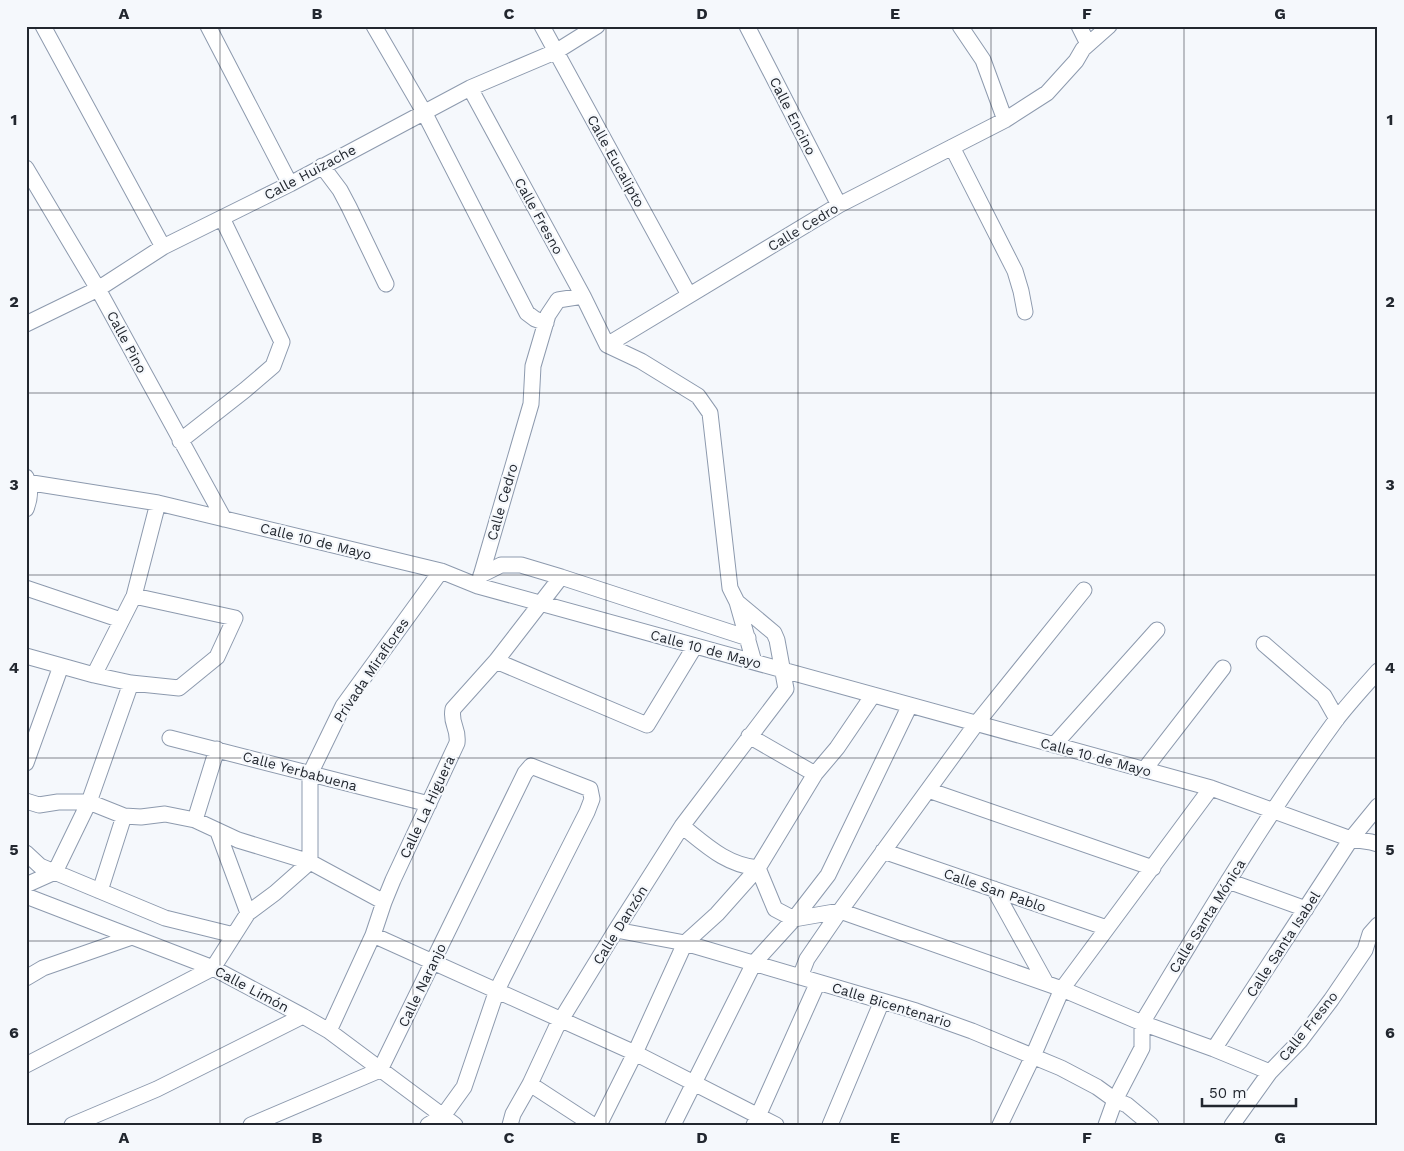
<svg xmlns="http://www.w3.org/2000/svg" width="1404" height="1151" font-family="'Work Sans',sans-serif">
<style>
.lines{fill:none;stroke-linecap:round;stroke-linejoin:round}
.minor-casing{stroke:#8d9aae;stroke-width:17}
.minor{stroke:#fff;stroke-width:15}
.grid{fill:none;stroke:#22272f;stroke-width:1;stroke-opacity:0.55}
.labels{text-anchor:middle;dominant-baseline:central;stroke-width:4.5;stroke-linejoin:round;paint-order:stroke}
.street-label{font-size:14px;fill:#22272f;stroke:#f5f8fc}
.neatline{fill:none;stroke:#22272f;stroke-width:2}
.grid-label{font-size:16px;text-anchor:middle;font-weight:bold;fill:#22272f}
</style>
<rect width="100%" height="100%" fill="#f5f8fc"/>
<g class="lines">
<!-- minor casing -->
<g class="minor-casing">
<path id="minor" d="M43,26L163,247
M208,26L290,184
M374,26L424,112L527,313L535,319L546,323
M542,26L689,295
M747,26L839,205
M960,26L983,60L1005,120
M1079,26L1088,44
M470,88L583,296L607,345
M952,147L1015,271L1021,291L1025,312
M322,166L340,190L349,207L386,284
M26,168L98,289L224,519
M26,324L98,289L163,247L290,184L470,88L557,51L597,26
M607,345L839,205L1005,120L1047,93L1076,61L1083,49L1109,26
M180,441L245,390L273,366L282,342L222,218
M26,477C31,487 30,499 26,509
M26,482L158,503L441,571L478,586L1211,788L1351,839L1371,842L1378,844
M481,575L501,565H521L561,577
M478,586L531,404L533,366L548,315L558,300L583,296
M26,588L121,620
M737,602L754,662
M1264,644L1324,696L1337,719
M26,656L94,675L131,683L179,688L217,657L235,618L134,596
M496,661L647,725L695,646
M94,675L134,596L158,503
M749,736L815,774
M170,738L429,804
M1054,745L1157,630
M26,763L61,666
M1144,770L1223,668
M928,790L1153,868
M26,801L39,805L58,802H89L124,816L141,817L165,814L195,820L238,840L310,862L384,902
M195,820L217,749
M682,826C706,845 726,865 758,868
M218,832L248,913
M883,851L1107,928
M26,853L40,866L165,918L234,935
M758,868L775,909L794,919L840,911L1062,989L1142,1023L1214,1049L1270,1072
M1228,881L1306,909
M26,885L55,872L89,802L131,683
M994,889L1046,983
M100,891L124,816
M26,896L213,968L303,1016L329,1031L455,1125
M616,930L685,943L916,1011L972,1031L1061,1068L1097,1087L1115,1100L1127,1105L1151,1125
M373,935L635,1053L776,1125
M800,977L807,959L840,911L976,724L1084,590
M26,978L43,968L132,937
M329,1031L373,935L384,902L393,880L457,743C459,727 450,725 453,709L496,661L561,577L748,638
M1214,1049L1351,839L1378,806
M26,1065L213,968L248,913L275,893L310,862V774L343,706L441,571
M530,1084L593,1125
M72,1125L157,1089L303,1016
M251,1125L380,1070L525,773L531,766L590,789L592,799L587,812L497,990L464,1087L443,1116L428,1125
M510,1125L513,1114L530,1084L556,1028L616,930L682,826L786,689L777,640L774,633L737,602L730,588L710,413L698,396L641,361L607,345
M599,1125L635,1053L685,943L717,914L758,868L815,774L837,748L873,695
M673,1125L754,963L794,919L828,875L910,705
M754,1125L818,982
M830,1125L882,1001
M1000,1125L1033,1056L1062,989L1211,788
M1106,1125L1115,1100L1142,1048V1023C1204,920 1265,817 1336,720C1349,703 1364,687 1378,671
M1232,1125L1270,1072L1300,1041L1331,1000L1365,950L1370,934L1378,925"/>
</g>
<!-- minor -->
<use href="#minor" class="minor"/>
</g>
<!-- grid -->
<path class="grid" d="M220,26V1125M413,26V1125M606,26V1125M798,26V1125M991,26V1125M1184,26V1125M26,210H1378M26,393H1378M26,575H1378M26,758H1378M26,941H1378"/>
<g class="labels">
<!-- street labels -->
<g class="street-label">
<text transform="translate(793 116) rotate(63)">Calle Encino</text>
<text transform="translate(616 161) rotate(61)">Calle Eucalipto</text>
<text transform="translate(310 172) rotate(-28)">Calle Huizache</text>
<text transform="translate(539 216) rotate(61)">Calle Fresno</text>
<text transform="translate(803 227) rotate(-31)">Calle Cedro</text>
<text transform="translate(127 342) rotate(62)">Calle Pino</text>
<text transform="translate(502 502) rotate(-74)">Calle Cedro</text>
<text transform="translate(316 541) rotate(14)">Calle 10 de Mayo</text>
<text transform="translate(706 649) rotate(15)">Calle 10 de Mayo</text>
<text transform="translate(371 670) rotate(-56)">Privada Miraflores</text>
<text transform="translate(1096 757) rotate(15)">Calle 10 de Mayo</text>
<text transform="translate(300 771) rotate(15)">Calle Yerbabuena</text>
<text transform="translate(427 807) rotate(-65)">Calle La Higuera</text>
<text transform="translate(995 890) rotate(19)">Calle San Pablo</text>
<text transform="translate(1207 916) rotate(-58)">Calle Santa Mónica</text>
<text transform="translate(620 925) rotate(-58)">Calle Danzón</text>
<text transform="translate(1283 944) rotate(-57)">Calle Santa Isabel</text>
<text transform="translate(422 985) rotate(-64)">Calle Naranjo</text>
<text transform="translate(252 989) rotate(28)">Calle Limón</text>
<text transform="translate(892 1005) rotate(17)">Calle Bicentenario</text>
<text transform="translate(1308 1026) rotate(-51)">Calle Fresno</text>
</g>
</g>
<!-- border -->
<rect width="1404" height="1151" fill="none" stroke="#f5f8fc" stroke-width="55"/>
<!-- scale -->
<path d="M1202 1098v8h94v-8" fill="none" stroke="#22272f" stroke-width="2.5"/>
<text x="1209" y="1098" font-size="15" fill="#22272f" stroke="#f5f8fc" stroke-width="4" paint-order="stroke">50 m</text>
<rect x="28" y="28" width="1348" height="1096" class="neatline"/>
<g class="grid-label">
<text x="124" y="19">A</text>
<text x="317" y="19">B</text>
<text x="509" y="19">C</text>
<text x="702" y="19">D</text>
<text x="895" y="19">E</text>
<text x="1087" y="19">F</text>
<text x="1280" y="19">G</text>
<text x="14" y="125">1</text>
<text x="1390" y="125">1</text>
<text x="14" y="307">2</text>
<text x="1390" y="307">2</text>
<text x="14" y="490">3</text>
<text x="1390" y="490">3</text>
<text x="14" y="673">4</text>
<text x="1390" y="673">4</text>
<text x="14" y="855">5</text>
<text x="1390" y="855">5</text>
<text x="14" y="1038">6</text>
<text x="1390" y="1038">6</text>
<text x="124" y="1143">A</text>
<text x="317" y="1143">B</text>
<text x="509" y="1143">C</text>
<text x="702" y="1143">D</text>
<text x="895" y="1143">E</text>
<text x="1087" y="1143">F</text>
<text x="1280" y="1143">G</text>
</g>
</svg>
